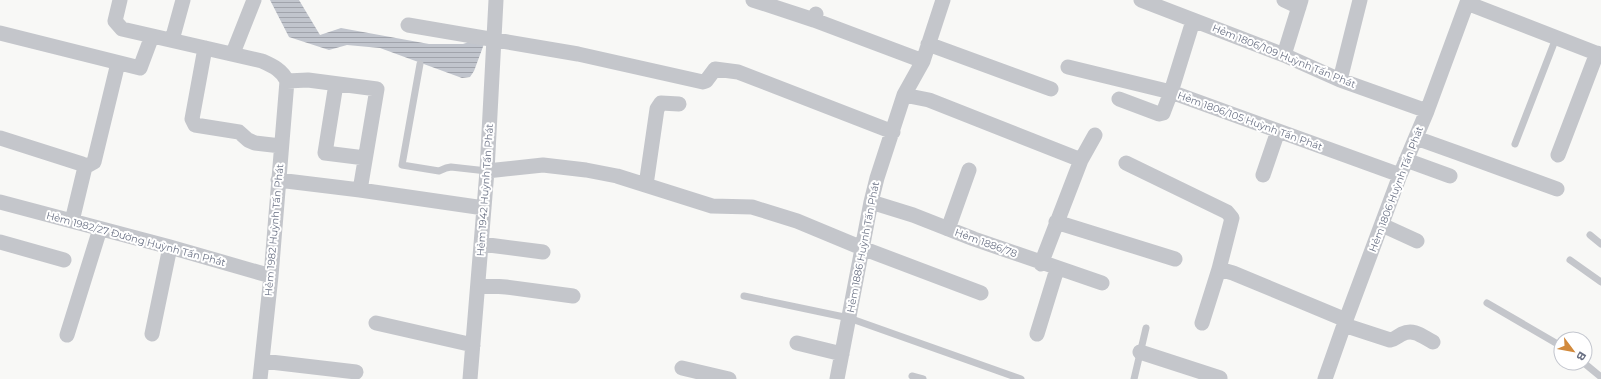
<svg xmlns="http://www.w3.org/2000/svg" width="1601" height="379" font-family="Montserrat,sans-serif">
<style>
.water{fill:url(#water-rules)}
.lines{fill:none;stroke-linecap:round;stroke-linejoin:round}
.lane{stroke:#c4c6cb;stroke-width:7}
.street{stroke:#c4c6cb;stroke-width:15}
.labels{text-anchor:middle;dominant-baseline:central;stroke-width:4;stroke-linejoin:round;paint-order:stroke}
.street-label{font-size:10px;fill:#6a7184;stroke:#fff}
</style>
<defs>
<pattern id="water-rules" width="6" height="5" patternUnits="userSpaceOnUse"><rect width="6" height="5" fill="#c1c5cd"/><path d="M0 2.5h6" fill="none" stroke="#a1a4ac"/></pattern>
</defs>
<rect width="100%" height="100%" fill="#f8f8f6"/>
<!-- water -->
<path class="water" d="M270,0H299L320,35L341,28L429,44H463L475,40L484,44L474,71L470,77L462,78L380,48L347,45L329,50L289,37Z"/>
<g class="lines">
<!-- lane -->
<path class="lane" d="M420,64L402,165L439,171L446,168L451,167L487,171
M1515,144L1556,38
M1590,235L1601,244
M1570,260L1601,282
M744,296L849,318L1021,379
M1487,303L1561,346
M1584,363L1601,377
M912,376L923,379
M1134,379L1146,328"/>
<!-- street -->
<path class="street" d="M120,0L115,21L122,29L262,61C273,66 282,70 287,81L271,276L260,379
M753,0L814,20
M1141,0L1284,55L1340,80L1427,111
M1284,0L1299,7
M1467,3L1601,55
M816,14L814,20L923,61
M1193,21L1171,92L1400,175
M408,25L578,54L703,82L706,81L715,69L738,72L893,132
M0,33L140,68L152,36
M172,40L183,0
M928,44L1051,89
M205,48L192,119L195,125L239,132L248,140L255,143L281,146
M233,53L254,0
M1284,55L1301,0
M1068,67L1171,92L1163,113L1159,114L1119,99
M1340,80L1360,0
M287,81L308,80L377,89L360,190
M336,84L325,153L365,158
M904,95L929,100L1081,160
M0,138L82,164L85,167L72,221
M1416,138L1458,153L1557,189
M1558,155L1597,53
M1406,160L1450,176
M1126,163L1227,212L1232,218L1219,269L1202,323
M85,167L94,162L118,63
M487,171L543,165L586,170L617,176L712,206L752,207L797,221L862,248L981,293
M1263,175L1278,131
M278,180L360,190L484,208
M646,185L657,109L661,103L679,104
M0,202L170,247L271,276
M871,202L913,215L974,239L1102,283
M1056,222L1175,259
M1382,225L1417,241
M948,229L969,170
M0,242L64,260
M481,244L543,252
M1041,264L1081,160L1095,135
M1219,269L1233,273L1346,320
M478,285L506,287L573,296
M376,323L473,345
M1344,325L1390,340C1396,339 1398,336 1402,334C1414,328 1423,337 1433,342
M152,334L170,247
M1037,334L1057,269
M67,335L100,229
M797,343L842,354
M1140,352L1220,378
M262,361L356,372
M682,368L729,379
M470,379L487,171L496,0
M837,379L871,202L877,178L904,95L923,61L943,0
M1325,379L1344,325L1400,175L1427,111L1468,0"/>
</g>
<g class="labels">
<!-- street labels -->
<g class="street-label">
<text transform="translate(1284 56) rotate(22)">Hẻm 1806/109 Huỳnh Tấn Phát</text>
<text transform="translate(1250 121) rotate(20)">Hẻm 1806/105 Huỳnh Tấn Phát</text>
<text transform="translate(1396 189) rotate(-69)">Hẻm 1806 Huỳnh Tấn Phát</text>
<text transform="translate(485 190) rotate(-86)">Hẻm 1942 Huỳnh Tấn Phát</text>
<text transform="translate(274 230) rotate(-85)">Hẻm 1982 Huỳnh Tấn Phát</text>
<text transform="translate(136 239) rotate(15)">Hẻm 1982/27 Đường Huỳnh Tấn Phát</text>
<text transform="translate(986 243) rotate(20)">Hẻm 1886/78</text>
<text transform="translate(863 247) rotate(-79)">Hẻm 1886 Huỳnh Tấn Phát</text>
</g>
</g>
<!-- north arrow -->
<g transform="translate(1573 351) rotate(122)"><circle r="19" fill="#ffffff" stroke="#c3c6ce"/>
<path d="M0-3L7 15L0 10L-7 15Z" fill="#d28a3c"/>
<text y="-6" font-size="11" font-weight="bold" text-anchor="middle" fill="#6a7184">B</text>
</g>
</svg>
